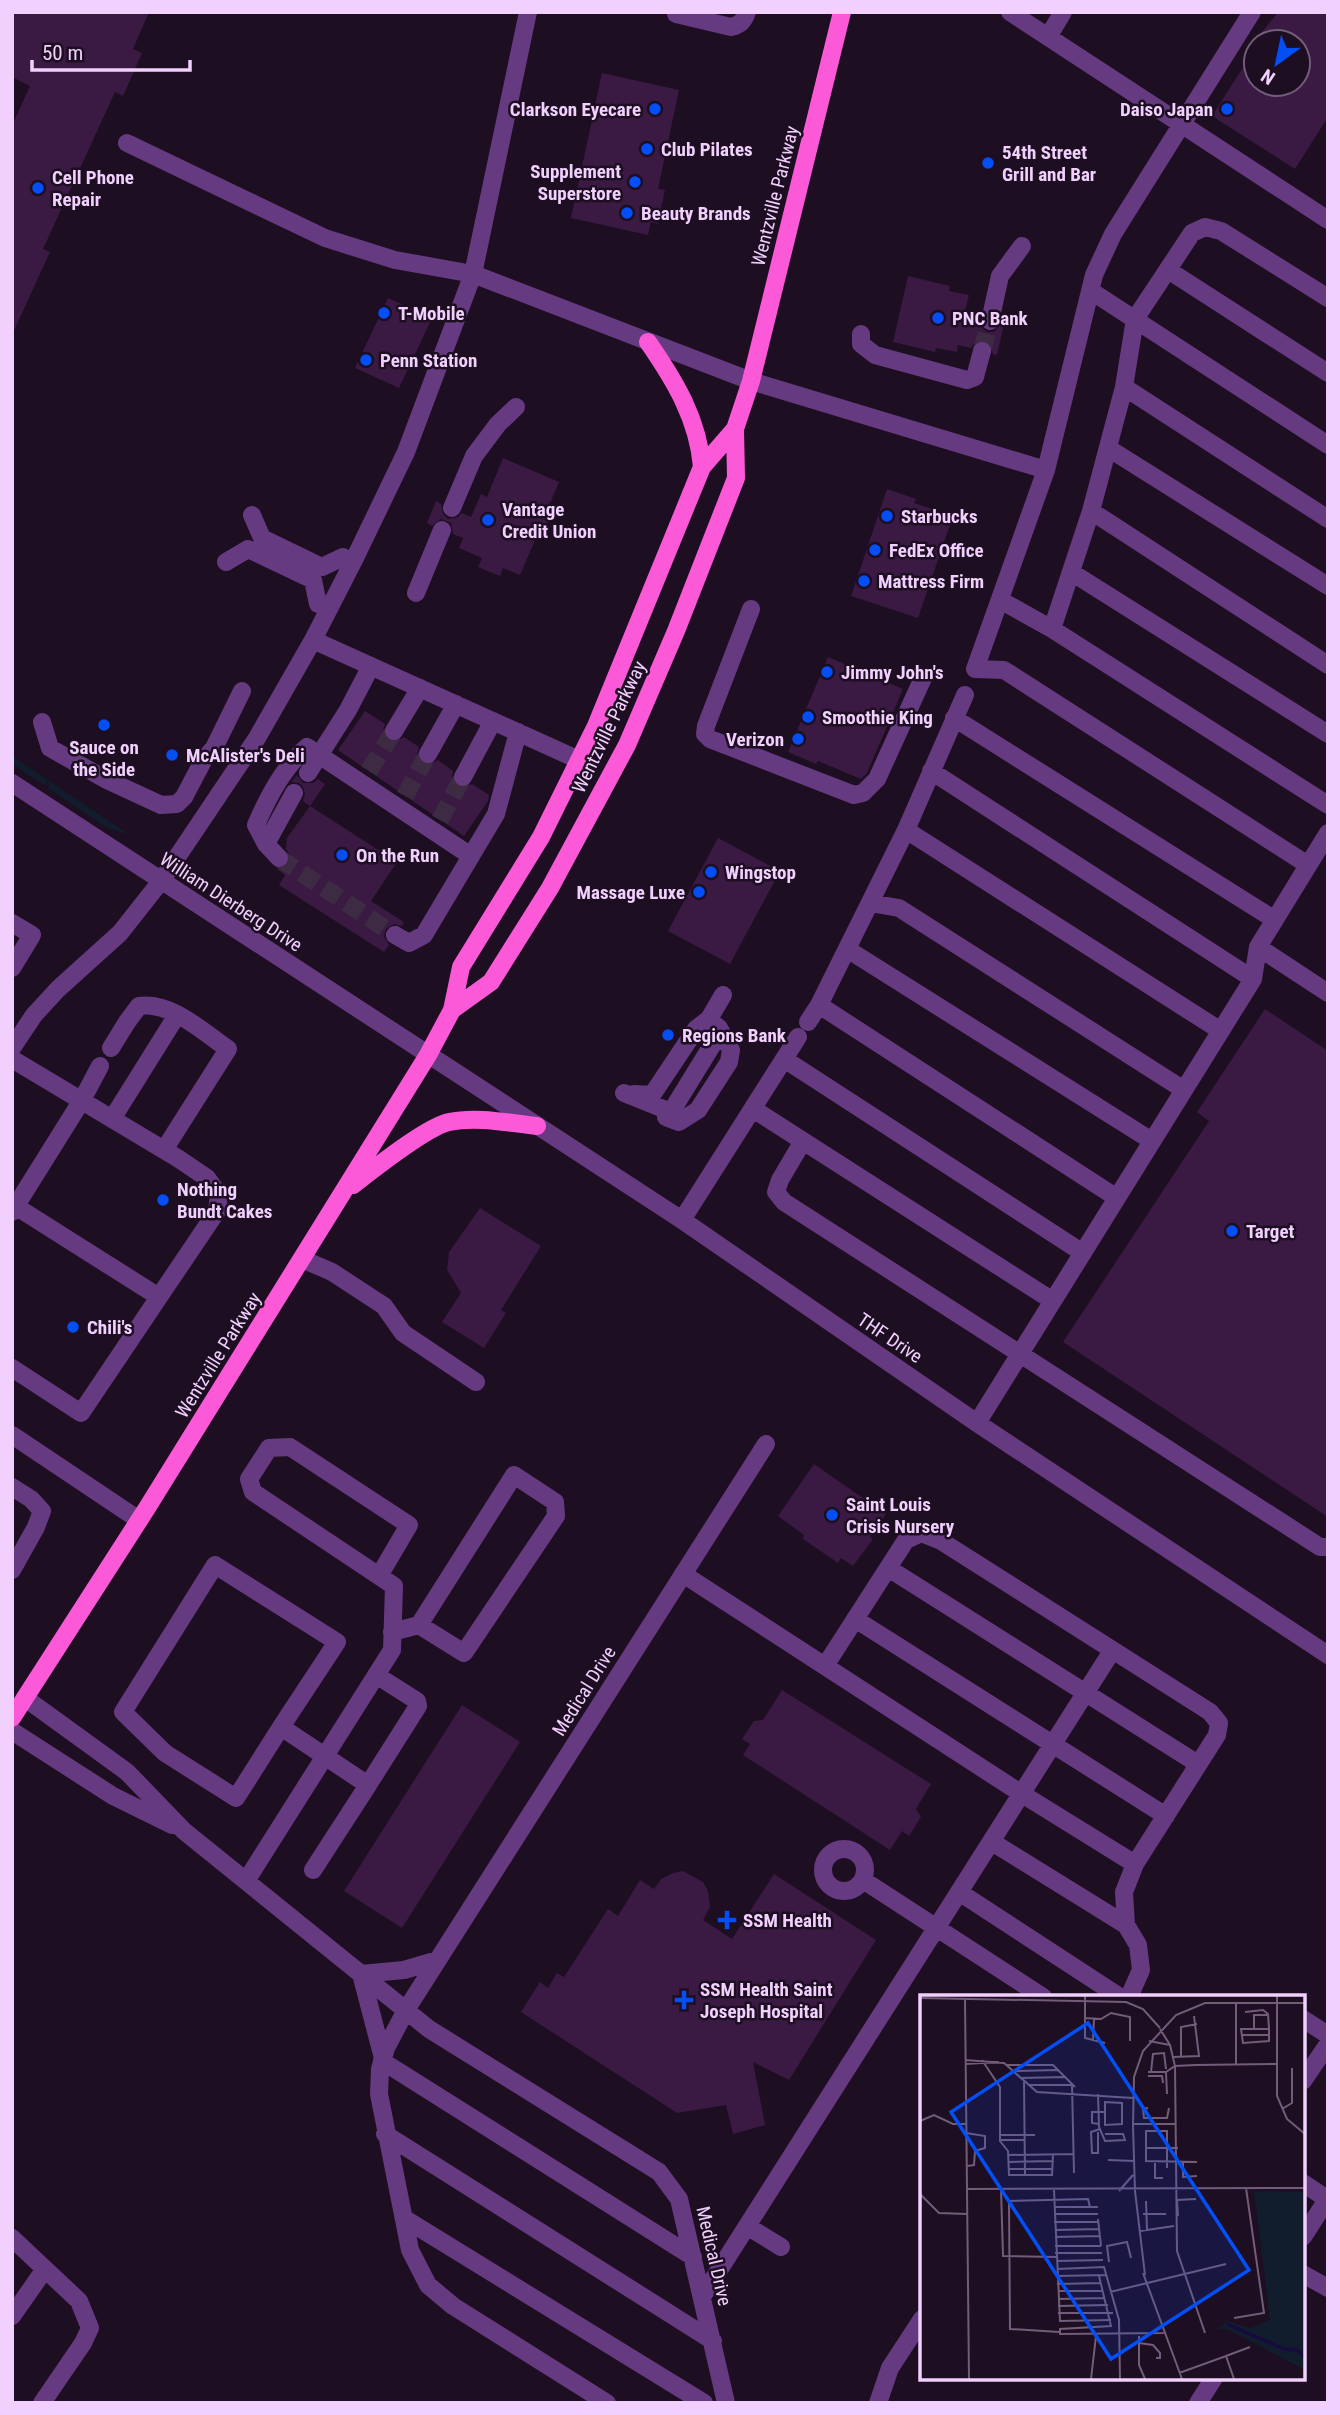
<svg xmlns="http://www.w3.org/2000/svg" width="1340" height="2415" viewBox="0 0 1340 2415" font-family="'Roboto Condensed',sans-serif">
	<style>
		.green { fill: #111d2c }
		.building { fill: #3a1a42 }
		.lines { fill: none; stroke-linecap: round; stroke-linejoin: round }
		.minor-tunnel { stroke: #3d2b43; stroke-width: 18; stroke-dasharray: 18 9; stroke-linecap: butt }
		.minor { stroke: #663a80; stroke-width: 18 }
		.major { stroke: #fc59d8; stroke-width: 18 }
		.poi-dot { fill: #044ff5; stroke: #1d0e22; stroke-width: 2.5 }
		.labels { text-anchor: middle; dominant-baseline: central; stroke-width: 5; stroke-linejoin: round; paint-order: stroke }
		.poi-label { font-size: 19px; font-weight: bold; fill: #f1d0fe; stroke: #1d0e22; text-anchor: start }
		.street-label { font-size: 19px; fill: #f1d0fe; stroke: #1d0e22 }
		.inset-river { fill: none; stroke: #160a3f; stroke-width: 3.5 }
		.inset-road { fill: none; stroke: #725c7a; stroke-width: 2 }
		.view { fill: #044ff5; fill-opacity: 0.15; stroke: #044ff5; stroke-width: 3.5 }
		.inset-edge { fill: none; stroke: #f1d0fe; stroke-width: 3.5 }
	</style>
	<rect width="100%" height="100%" fill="#1d0e22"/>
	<path class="green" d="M12,756L131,836L106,827L48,788L49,784L46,782L44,785L12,764Z"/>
	<path class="building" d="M12,12H149L133,49L142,53L123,96L115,92L43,249L50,252L12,335V126L30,86L12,77Z
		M1278,12H1328V117L1295,169L1212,116L1256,47V84H1298V42H1254Z
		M602,73L679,90L658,189L665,190L658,224L651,222L648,235L571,218Z
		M908,276L950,286L949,291L969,295L964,315L979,318V325L987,332H994L1001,323L1004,324L997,355L993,354L990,344L984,340L975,343L971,348L958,345L957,352L936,348L935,352L893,342Z
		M388,298L432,318L399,388L355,368Z
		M503,458L559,482L548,508L553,510L543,532L539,531L520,575L503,568L500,576L478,567L482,558L459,548L463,538L453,534L451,523L441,519L432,526L427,523L436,501L441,504L443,514L448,519L458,517L462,513L471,517L481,494L487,497Z
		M887,489L916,499L914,503L953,516L918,618L851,596Z
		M828,657L903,689L867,773L861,779L818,761L816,764L788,752Z
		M365,711L385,724L383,731L388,740L394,742L404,737L419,747L417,755L422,764L429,765L438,760L453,771L452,778L457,787L464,788L472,784L489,795L488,801L464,836L338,750Z
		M297,775L303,783H313L318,779L325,784L310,806L303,801L305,793L303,787L299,783L291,782Z
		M310,806L397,862L371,901L404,922L402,926L394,924L386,929L384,936L389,945L384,952L279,885L285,875L277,869L286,867L290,861V855L286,849L287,838Z
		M718,838L780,871L730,964L668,931Z
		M1265,1009L1328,1051V1517L1063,1342L1209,1121L1197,1112Z
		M480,1208L541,1246L501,1310L506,1313L484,1348L442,1322L461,1293L447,1270L449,1252Z
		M814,1464L886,1514L870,1537L873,1539L853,1566L841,1558L838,1563L803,1539L804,1535L778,1516Z
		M782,1690L931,1784L916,1809L921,1817L909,1836L902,1831L890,1850L743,1755L750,1744L742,1739L754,1721L763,1720Z
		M462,1705L520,1742L402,1928L344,1891Z
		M683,1871L703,1882L708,1891L710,1907L703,1920L732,1939L774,1874L876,1940L789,2080L753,2062L765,2125L733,2134L726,2105L677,2113L521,2012L540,1982L548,1988L557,1973L564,1977L608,1909L618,1916L640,1880L654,1889L661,1879L673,1873Z"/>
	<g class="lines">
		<path class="minor-tunnel" d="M982,351L990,321
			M369,771L394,731
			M405,796L428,754
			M440,820L463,777
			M279,858L395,935"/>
		<path class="minor" d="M1010,12L1328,220
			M1252,12L1113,234L1094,275L1046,470L975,669L1004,670L1308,865
			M676,14L731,27C740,25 744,21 747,12
			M1048,37L1063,12
			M127,143L325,238L395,260L473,274L751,381L1046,470
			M1168,270L1328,373
			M1091,291L1328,445
			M990,321L1000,276L1022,246
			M861,334V344L875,355L967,380L975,377L982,351
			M1124,387L1328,519
			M1108,448L1328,586
			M452,508L474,456L498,424L516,407
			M1091,511L1328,665
			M252,515L262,538L322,567L343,557
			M226,562L248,549L313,580L318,604
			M1071,572L1328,734
			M416,593L442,530
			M1000,600L1052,629L1328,805
			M751,609L706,726L705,734L710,739L854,795L863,793L877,779L923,678
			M1052,629L1091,511L1124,387L1135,319L1192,233L1205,227L1221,231L1328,298
			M313,640L579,760
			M954,718L1275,920
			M42,722L50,748L105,779L161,805L177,804L184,797L204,759L214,748L242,691
			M394,731L420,688
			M428,754L456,704
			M931,771L1253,979
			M308,773L348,710L371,666
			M463,777L493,721
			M12,783L682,1220L977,1423L1328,1655
			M906,830L1221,1031
			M266,844L294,793
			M279,858L266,844L256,825C268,797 283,768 307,747L471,856
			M870,903L899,908L1184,1090
			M12,923L32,935L12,968
			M395,935L409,943L424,935L496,814L518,732
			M1258,947L1328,993
			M847,949L1152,1141
			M819,1005L1117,1198
			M808,1022L819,1005L906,830L965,695
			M12,1048L34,1015L58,989L120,933L161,881L257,738L313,640L353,562L406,452L473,274L528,12
			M111,1048L127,1022L139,1006C171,1001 203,1032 228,1049L164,1150
			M12,1059L179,1159L207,1178L219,1195L217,1211L159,1297L12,1204
			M784,1059L1083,1253
			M624,1093L671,1112L719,1034L709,1019
			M634,1094L652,1095L696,1029L709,1019L723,995
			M753,1109L1053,1301
			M666,1117L679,1122L698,1110L729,1062L731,1050L719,1028L714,1024
			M112,1119L177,1015
			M803,1141L780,1180L776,1192L784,1202L1320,1547H1328
			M12,1212L82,1100L100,1066
			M682,1220L798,1037
			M302,1259L332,1272L384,1306L403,1333L476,1382
			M12,1368L81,1413L159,1297
			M977,1423L1253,979L1258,947L1328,833
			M12,1435L139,1520
			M12,1487L31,1499L42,1511L36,1527L12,1570
			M888,1568L1198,1764
			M683,1574L1022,1794L1135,1864
			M855,1619L1166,1816
			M392,1632L419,1625L464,1653L556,1516L555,1502L514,1475L419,1625
			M825,1666L906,1540L921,1533L941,1541L1210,1712L1219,1723L1217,1735L1135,1864L1124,1892L1126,1925L1138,1945L1141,1970L1129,1997
			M25,1698L127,1772L184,1831L429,2029L659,2172L679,2199L726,2403
			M281,1727L236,1798L165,1753L123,1712L215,1565L337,1642L281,1727L368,1785L418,1706L417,1701L376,1675
			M12,1731L113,1796L172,1825
			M992,1842L1126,1925
			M823 1870a21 21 0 1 1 42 0a21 21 0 1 1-42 0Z
			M313,1870L368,1785
			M863,1880L1043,1997
			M246,1881L392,1650L394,1586L253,1492L249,1479L269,1448L290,1447L409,1525L379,1576
			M959,1892L1120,1997
			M361,1974L383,2058
			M361,1974L404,1970L438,1960
			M1303,2019L1328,2035
			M382,2061L693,2257
			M1303,2081L1328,2044
			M385,2134L713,2341
			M1303,2183L1327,2199
			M405,2219L704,2403
			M747,2226L781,2247
			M1303,2237L1328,2198
			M12,2238L79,2301L90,2328L83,2343L42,2403
			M1303,2274L1328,2288
			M702,2297L1112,1651
			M12,2316L45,2269
			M607,2403L453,2306L428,2285L410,2250L379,2094L380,2069L386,2048L406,2010L766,1444
			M878,2403L890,2368L922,2319
			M1198,2403L1214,2378"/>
		<path class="major" d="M648,342C675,381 698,419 702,467
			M452,1010L491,982L550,888L627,745L676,631L736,478L735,429L751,381L842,12
			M353,1185C374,1169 426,1127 449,1122C477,1116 509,1123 537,1126
			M12,1718L147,1508L428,1055L452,1010L461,967L541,837L596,726L702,467L735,429"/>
	</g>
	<g class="poi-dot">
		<circle cx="655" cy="109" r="7"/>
		<circle cx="1227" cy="109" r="7"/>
		<circle cx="647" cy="149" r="7"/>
		<circle cx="988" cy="163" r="7"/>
		<circle cx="635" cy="182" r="7"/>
		<circle cx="38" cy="188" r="7"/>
		<circle cx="627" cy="213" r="7"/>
		<circle cx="384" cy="313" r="7"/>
		<circle cx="938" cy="318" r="7"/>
		<circle cx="366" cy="360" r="7"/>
		<circle cx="887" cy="516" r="7"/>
		<circle cx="488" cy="520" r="7"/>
		<circle cx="875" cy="550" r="7"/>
		<circle cx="864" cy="581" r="7"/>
		<circle cx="827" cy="672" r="7"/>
		<circle cx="808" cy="717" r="7"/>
		<circle cx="104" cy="725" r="7"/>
		<circle cx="798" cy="739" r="7"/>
		<circle cx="172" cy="755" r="7"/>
		<circle cx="342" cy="855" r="7"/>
		<circle cx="711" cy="872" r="7"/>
		<circle cx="699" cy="892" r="7"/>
		<circle cx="668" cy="1035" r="7"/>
		<circle cx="163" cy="1200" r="7"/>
		<circle cx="1232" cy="1231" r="7"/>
		<circle cx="73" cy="1327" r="7"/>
		<circle cx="832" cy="1515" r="7"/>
		<path d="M723.5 1909.5h7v7h7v7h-7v7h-7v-7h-7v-7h7z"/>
		<path d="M680.5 1989.5h7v7h7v7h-7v7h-7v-7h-7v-7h7z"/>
	</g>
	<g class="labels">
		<g class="poi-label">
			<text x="641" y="109" text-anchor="end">Clarkson Eyecare</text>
			<text x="1213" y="109" text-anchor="end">Daiso Japan</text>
			<text x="661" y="149">Club Pilates</text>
			<text x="1002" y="152">54th Street<tspan x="1002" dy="22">Grill and Bar</tspan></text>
			<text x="621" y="171" text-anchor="end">Supplement<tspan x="621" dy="22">Superstore</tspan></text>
			<text x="52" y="177">Cell Phone<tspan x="52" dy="22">Repair</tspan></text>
			<text x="641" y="213">Beauty Brands</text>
			<text x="398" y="313">T-Mobile</text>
			<text x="952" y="318">PNC Bank</text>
			<text x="380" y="360">Penn Station</text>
			<text x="502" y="509">Vantage<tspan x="502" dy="22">Credit Union</tspan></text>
			<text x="901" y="516">Starbucks</text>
			<text x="889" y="550">FedEx Office</text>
			<text x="878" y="581">Mattress Firm</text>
			<text x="841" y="672">Jimmy John's</text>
			<text x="822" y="717">Smoothie King</text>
			<text x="784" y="739" text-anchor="end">Verizon</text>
			<text x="104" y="747" text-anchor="middle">Sauce on<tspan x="104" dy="22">the Side</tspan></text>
			<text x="186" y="755">McAlister's Deli</text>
			<text x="356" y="855">On the Run</text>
			<text x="725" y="872">Wingstop</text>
			<text x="685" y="892" text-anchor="end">Massage Luxe</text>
			<text x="682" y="1035">Regions Bank</text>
			<text x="177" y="1189">Nothing<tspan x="177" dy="22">Bundt Cakes</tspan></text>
			<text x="1246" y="1231">Target</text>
			<text x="87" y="1327">Chili's</text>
			<text x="846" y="1504">Saint Louis<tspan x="846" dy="22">Crisis Nursery</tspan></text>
			<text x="743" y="1920">SSM Health</text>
			<text x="700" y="1989">SSM Health Saint<tspan x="700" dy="22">Joseph Hospital</tspan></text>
		</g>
		<g class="street-label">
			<text transform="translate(775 196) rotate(-76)">Wentzville Parkway</text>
			<text transform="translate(609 727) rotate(-64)">Wentzville Parkway</text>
			<text transform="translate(231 902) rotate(33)">William Dierberg Drive</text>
			<text transform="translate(890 1338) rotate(34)">THF Drive</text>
			<text transform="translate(218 1355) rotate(-58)">Wentzville Parkway</text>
			<text transform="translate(584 1691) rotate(-58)">Medical Drive</text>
			<text transform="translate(714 2256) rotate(77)">Medical Drive</text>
		</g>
	</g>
	<g transform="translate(920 1995)">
		<rect width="385" height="385" fill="#1d0e22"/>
		<path d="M334,196L385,197V375L307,334H298L307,326L330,333L350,325Z" fill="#111d2c"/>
		<path class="inset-river" d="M307,329L364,354L377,355L385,362"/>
		<path class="inset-road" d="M165,1V43L185,48M357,1V101L367,124L385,139M0,3L206,7L223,14L240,33M45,4L49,384M316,7V69M325,17L343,15L348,19L349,34M165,23L181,24L191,18L210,22V46M240,34L250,50L255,71L257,256L285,338M321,34H349V46L323,48ZM334,34V20H347M321,40H350M173,46L174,24M229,46L250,50M253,62L279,61L274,21M261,62V32L277,29M45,65L84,68L117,97L213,103M62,65L80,92V146L88,156L89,180H132L133,159M45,69L79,67M87,70H133L155,92M93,76L139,75M228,77H246L247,99M231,77L233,59L244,58L246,74M246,77L255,71L275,70L357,69M228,81H242L243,88M100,83L146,82M104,87L105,180M108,90H152M152,90L154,178M178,99L179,132L185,146L205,145L203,139H185M228,113L223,114L224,123H247L249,113M362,114L372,108V73M0,126L14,120L33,129H46M179,129L172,128V117H185V130L202,129V108L185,107V117M213,129H256M178,137V158H172L171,137L180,134M46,138L65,141V153L55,156L54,170L47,171M80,140H115M80,145H104M226,153V136H247V173M258,153H226V166L277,167M88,160L154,159M188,165L214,166M89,167L133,166M263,167V182L277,181M235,168V183H243M89,174H133M47,194L385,193M81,194L83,261L137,262M134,195L140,326L191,325M199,196L213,180M0,199L19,218L47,219M226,206L227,235M134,212H178M134,219H178M223,219H246M258,221L257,205L276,204M178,224L181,251M134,227H178M135,235L179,234M220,236L254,231M135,242L179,241M135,251H181M135,258H182M137,266L183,265M189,267L187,251L207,247L211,263M137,274L184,272L199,325L200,384M223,278L262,384M225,280L215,196L213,131L214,82L223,56L256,20L285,8H385M137,281L186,280M179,281L191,331L140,334V339L244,338M137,289L181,288M138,296H183M190,297L306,269M138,304L185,303M138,311L188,310M138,318H193M314,323L344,318L326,193M139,337L90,334L89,206L168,204L170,212M219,341V370L225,384M219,348L233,350L240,358V363H236M306,361L330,352M259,378L306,361L314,384M171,384L176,341"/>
		<path class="view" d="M168,28L329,275L191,364L31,117Z"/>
		<rect width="385" height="385" class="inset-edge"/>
	</g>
	<rect width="1340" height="2415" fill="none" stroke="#f1d0fe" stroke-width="28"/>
	<g transform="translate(1277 63) rotate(213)"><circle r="33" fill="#1d0e22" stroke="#725c7a" stroke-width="2"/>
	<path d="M0-5L12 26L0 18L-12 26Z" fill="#044ff5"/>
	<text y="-10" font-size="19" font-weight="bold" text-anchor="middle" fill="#f1d0fe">N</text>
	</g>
	<path d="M32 60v10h158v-10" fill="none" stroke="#f1d0fe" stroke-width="3.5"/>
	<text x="42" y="60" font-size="21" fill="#f1d0fe" stroke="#1d0e22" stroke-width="5" paint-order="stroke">50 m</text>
</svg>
